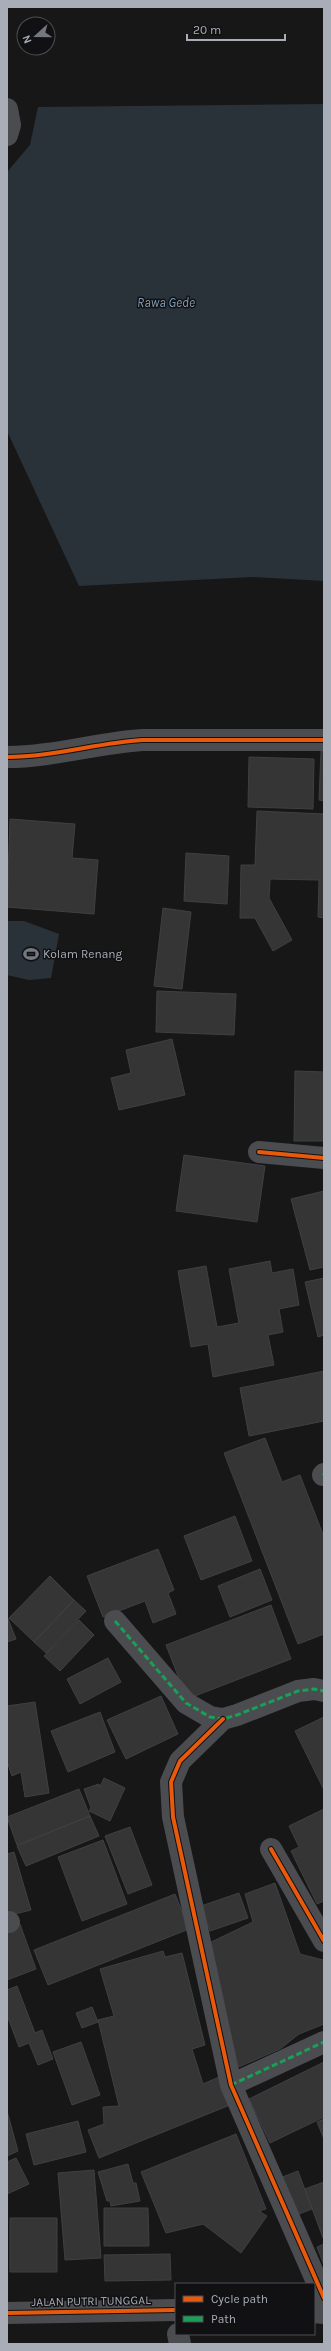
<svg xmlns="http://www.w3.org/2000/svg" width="331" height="2351" viewBox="0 0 331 2351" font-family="Karla,sans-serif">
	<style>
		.water { fill: #2a3239 }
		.building { fill: #353536; stroke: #3f4043 }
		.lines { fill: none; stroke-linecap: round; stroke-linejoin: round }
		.minor { stroke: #4b4c50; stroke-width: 22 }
		.quiet { stroke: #1a9f57; stroke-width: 3; stroke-dasharray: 6 3; stroke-linecap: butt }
		.cycleway-casing { stroke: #111113; stroke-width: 6 }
		.cycleway { stroke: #e8590c; stroke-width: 4 }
		.labels { text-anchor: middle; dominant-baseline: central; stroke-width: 3; stroke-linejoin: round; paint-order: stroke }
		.poi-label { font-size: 12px; fill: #a8adb8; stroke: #111113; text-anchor: start }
		.street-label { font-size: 12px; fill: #a8adb8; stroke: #111113 }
		.water-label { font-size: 13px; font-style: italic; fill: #7f9bb3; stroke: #111113 }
	</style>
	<rect width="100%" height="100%" fill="#171717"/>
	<path class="water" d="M324,104V581L252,577L79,586L7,431V172L30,145L38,107Z
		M7,921H24L59,934L51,978L29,980L7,975Z"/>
	<path class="building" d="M321,751L324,752V801L319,800Z
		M249,757L314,759L313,809L248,807Z
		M257,811L324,814V918L318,917L319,880L270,879L269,898L292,940L273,951L255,918H240L241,865H255Z
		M10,819L75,824L72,858L98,860L94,914L7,907Z
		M186,853L229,856L227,904L184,901Z
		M163,908L191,912L182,989L154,986Z
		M157,991L236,994L234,1035L156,1032Z
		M172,1039L185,1095L119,1110L111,1078L131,1073L126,1050Z
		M295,1071L324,1072V1141H294Z
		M184,1155L265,1166L257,1222L176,1211Z
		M324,1191V1267L310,1270L291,1199Z
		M270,1261L272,1273L293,1269L299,1305L279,1309L283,1332L268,1335L274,1365L213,1377L208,1344L191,1347L178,1271L206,1266L217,1327L239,1323L229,1269Z
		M324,1278V1335L318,1337L305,1282Z
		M324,1371V1421L249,1436L240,1388Z
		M265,1438L282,1482L300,1475L324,1537V1634L298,1644L224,1453Z
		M235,1516L252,1561L201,1580L184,1536Z
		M158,1549L174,1590L168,1593L176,1614L153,1623L145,1601L103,1617L87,1576Z
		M260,1569L272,1600L230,1617L218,1586Z
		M50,1576L74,1600L34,1642L9,1618Z
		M74,1600L86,1611L46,1653L34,1642Z
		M271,1605L291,1659L187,1699L166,1645Z
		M7,1616L16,1639L7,1642Z
		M79,1620L94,1635L60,1671L44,1656Z
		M108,1658L121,1682L80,1704L67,1679Z
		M161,1696L178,1734L126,1759L107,1720Z
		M35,1702L49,1793L25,1797L21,1772L12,1776L7,1761V1706Z
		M100,1712L115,1752L68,1772L51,1731Z
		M324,1717V1790L295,1731Z
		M104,1778L125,1788L110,1821L89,1811L91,1808L84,1789L99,1784L100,1787Z
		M79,1789L90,1816L17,1845L7,1817Z
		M324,1809V1901L317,1904L291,1851L299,1847L289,1826Z
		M90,1816L99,1836L26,1866L17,1846Z
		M130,1827L152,1885L128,1894L105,1836Z
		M103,1840L127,1904L82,1921L58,1857Z
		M14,1852L31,1910L7,1916V1854Z
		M275,1883L300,1954L323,1960L324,1962V2024L299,2034L280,2049L234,2069L205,1945L253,1922L245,1894Z
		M239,1893L248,1918L210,1931L201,1906Z
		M175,1894L189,1929L48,1985L34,1950Z
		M20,1924L36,1969L7,1980V1929Z
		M163,1951L165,1957L182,1953L205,2045L192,2049L203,2084L219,2077L230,2105L99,2158L88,2130L104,2124L103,2107L119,2106L98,2020L114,2016L100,1969Z
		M17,1986L35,2033L42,2030L53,2059L38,2065L29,2043L19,2047L7,2015V1990Z
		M92,2007L98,2022L82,2028L76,2013Z
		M81,2042L100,2095L72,2105L53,2052Z
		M324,2062V2117L270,2143L249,2099Z
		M7,2111L18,2151L7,2156Z
		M324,2119V2139L317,2122Z
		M78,2121L86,2152L34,2165L26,2134Z
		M236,2134L266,2209L259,2211L267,2216L241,2253L203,2224L166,2233L141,2172Z
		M16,2158L29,2184L7,2194V2162Z
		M128,2164L133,2183H136L140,2201L111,2206L110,2201H107L98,2172Z
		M94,2170L101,2258L65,2260L58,2173Z
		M298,2171L312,2209L294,2216L280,2178Z
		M324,2182V2238H323L305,2189Z
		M104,2208H148L149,2246H104Z
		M10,2218H57V2272H10Z
		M324,2244V2265L317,2247Z
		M170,2254L171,2280L105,2281L104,2255Z"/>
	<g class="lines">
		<path class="minor" d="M7,109L10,125L7,135
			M7,757C52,757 97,743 142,740H324
			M259,1152L324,1158
			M323,1475L324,1474
			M115,1621L186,1703L210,1717L223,1719L237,1715L298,1691L314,1689L324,1691
			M223,1719L180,1761L171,1782L173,1817L231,2085L324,2298
			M271,1849L324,1941
			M7,1922H9
			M231,2085L324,2042
			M314,2312L324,2313
			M7,2313L176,2310
			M178,2334L180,2344"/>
		<path class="quiet" d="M323,1475L324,1474
			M115,1621L186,1703L210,1717L223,1719L237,1715L298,1691L314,1689L324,1691
			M231,2085L324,2042"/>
		<defs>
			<path id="cycleway" d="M7,757C52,757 97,743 142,740H324
				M259,1152L324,1158
				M223,1719L180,1761L171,1782L173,1817L231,2085L324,2298
				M271,1849L324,1941
				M7,2313L176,2310"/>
		</defs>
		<use href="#cycleway" class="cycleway-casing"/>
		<use href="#cycleway" class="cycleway"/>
	</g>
	<defs>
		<symbol id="stadium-bare" viewBox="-9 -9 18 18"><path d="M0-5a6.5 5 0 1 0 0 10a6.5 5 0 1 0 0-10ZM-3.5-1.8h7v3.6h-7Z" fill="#757880" stroke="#111113" stroke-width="2.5" paint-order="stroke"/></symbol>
	</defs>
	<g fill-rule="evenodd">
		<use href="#stadium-bare" x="20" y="943" width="22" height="22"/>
	</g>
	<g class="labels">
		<g class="poi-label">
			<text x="43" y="954">Kolam Renang</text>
		</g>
		<g class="street-label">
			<text transform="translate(91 2301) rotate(-1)">JALAN PUTRI TUNGGAL</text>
		</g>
		<g class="water-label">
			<text x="166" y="302">Rawa Gede</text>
		</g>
	</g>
	<rect width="331" height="2351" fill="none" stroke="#a8adb8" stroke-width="16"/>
	<rect x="175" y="2283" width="140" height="52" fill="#111113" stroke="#4d4f55"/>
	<rect x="183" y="2296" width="20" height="6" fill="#e8590c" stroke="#4d4f55"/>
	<text x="211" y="2303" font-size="12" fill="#a8adb8">Cycle path</text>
	<rect x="183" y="2316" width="20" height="6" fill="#1a9f57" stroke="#4d4f55"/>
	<text x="211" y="2323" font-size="12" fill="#a8adb8">Path</text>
	<g transform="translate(36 36) rotate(249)"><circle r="19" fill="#111113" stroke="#4d4f55"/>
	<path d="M0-3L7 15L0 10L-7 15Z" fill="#757880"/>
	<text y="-6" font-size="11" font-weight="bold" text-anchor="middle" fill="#a8adb8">N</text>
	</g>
	<path d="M187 34v6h98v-6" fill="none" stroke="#a8adb8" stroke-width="2"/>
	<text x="193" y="34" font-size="12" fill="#a8adb8" stroke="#111113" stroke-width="3" paint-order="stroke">20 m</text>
</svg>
